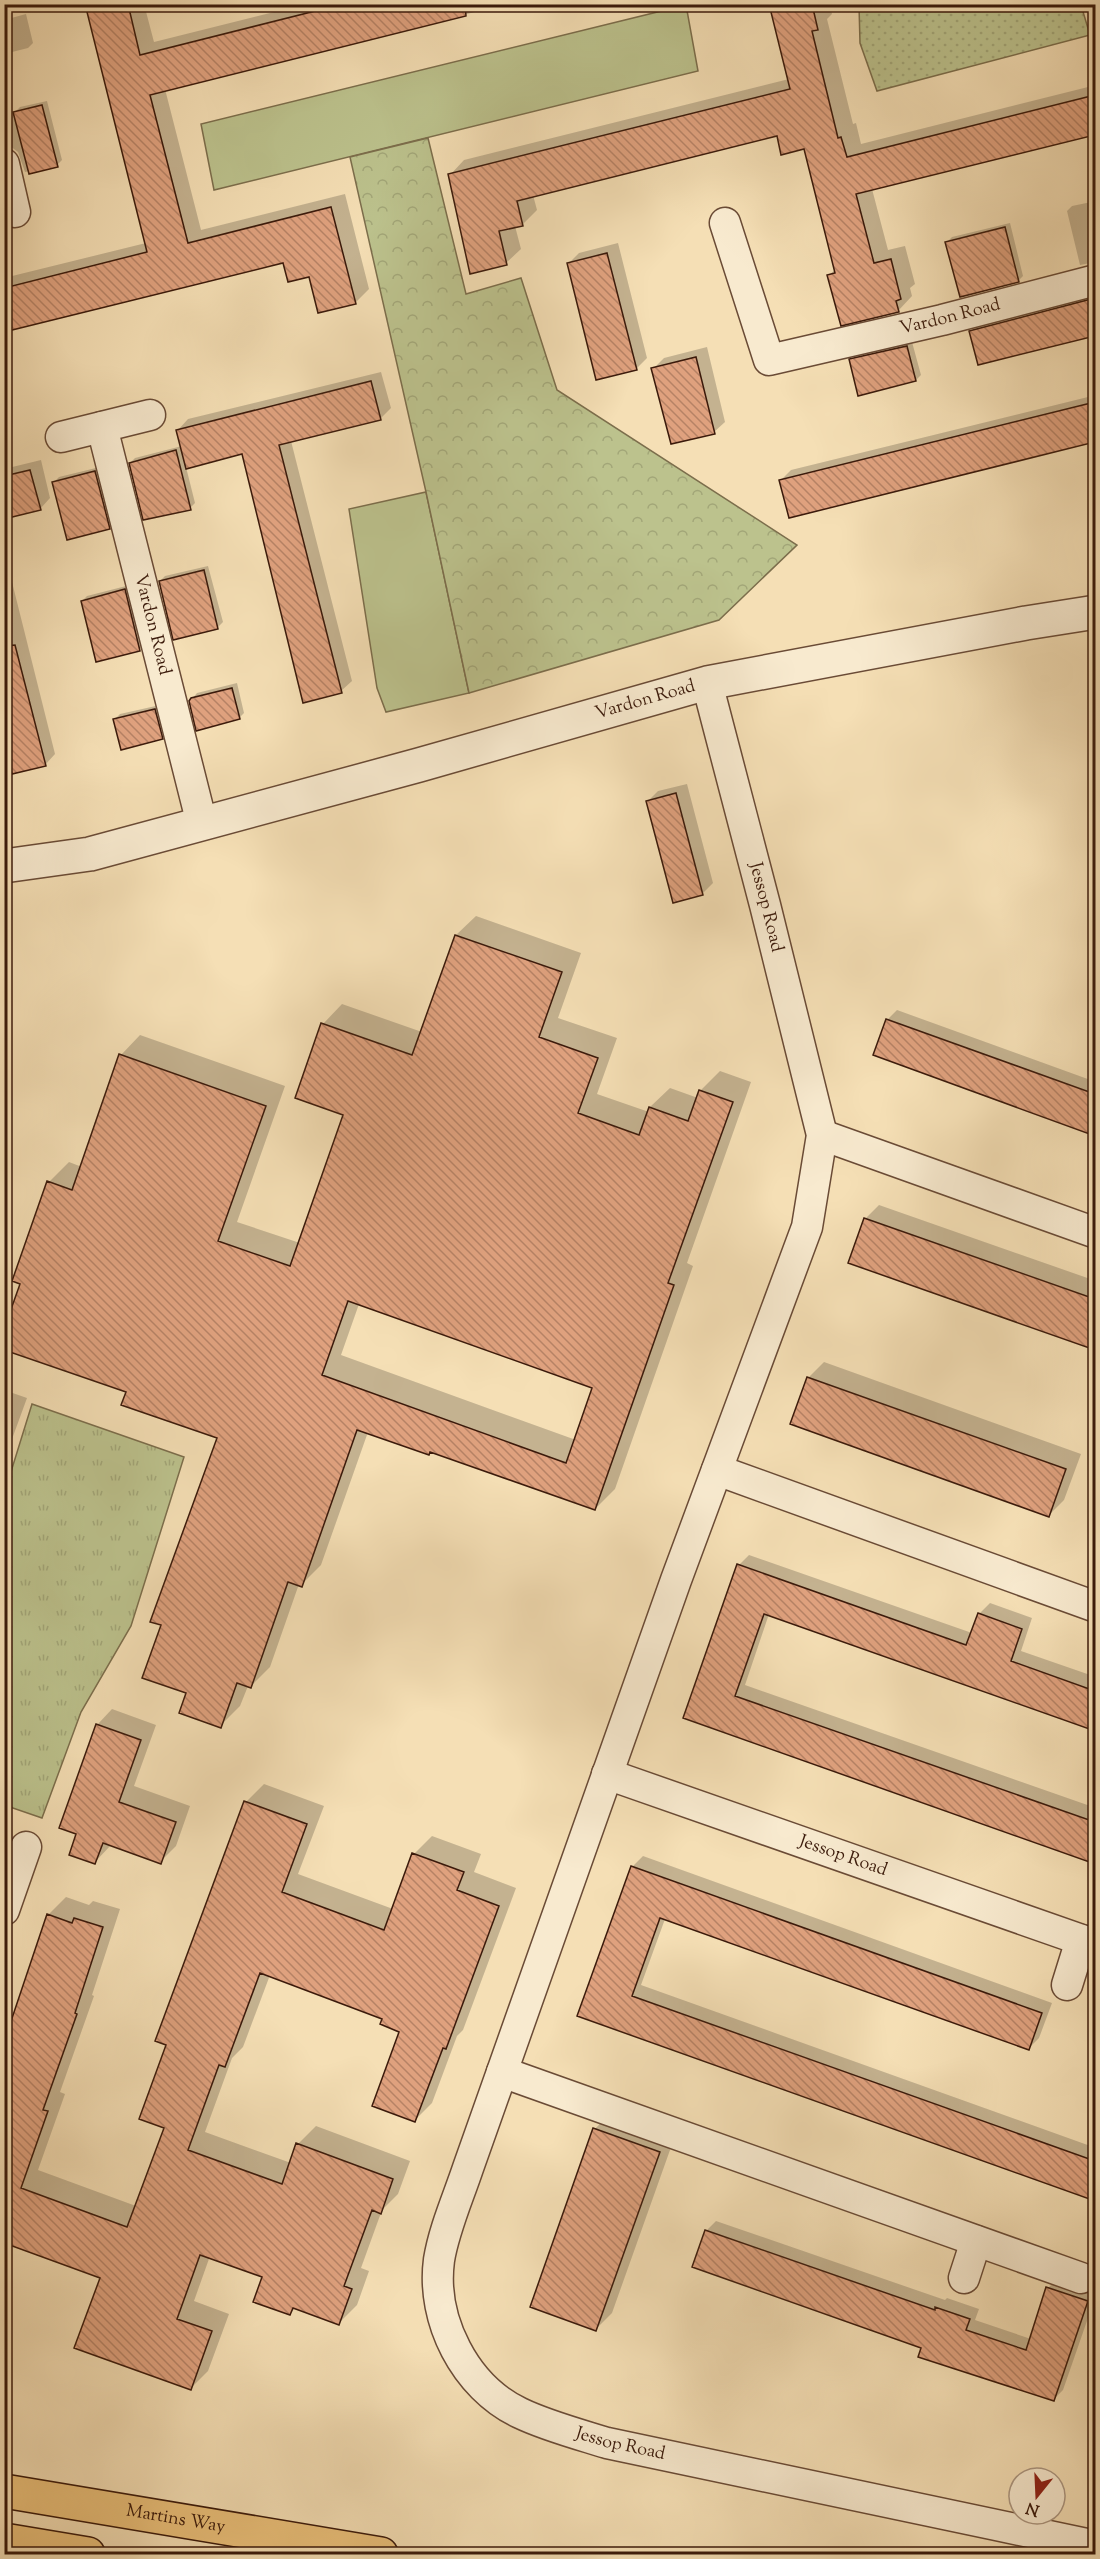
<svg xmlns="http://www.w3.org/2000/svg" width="1100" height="2559" viewBox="0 0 1100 2559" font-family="'Sorts Mill Goudy',serif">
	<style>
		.grass { fill: #bcc28d; stroke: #7c6e4c; stroke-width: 1.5 }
		.forest { fill: url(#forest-crowns); stroke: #7c6e4c; stroke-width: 1.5 }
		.park { fill: url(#park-tufts); stroke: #7c6e4c; stroke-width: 1.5 }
		.garden { fill: url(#garden-dots); stroke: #7c6e4c; stroke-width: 1.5 }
		.shadow { fill: #0003; fill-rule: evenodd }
		.building { fill: url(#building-back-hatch); stroke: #3b1a0b; stroke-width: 1.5; fill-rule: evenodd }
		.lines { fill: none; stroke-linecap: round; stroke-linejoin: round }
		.minor-casing { stroke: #6a4b36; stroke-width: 33 }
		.tertiary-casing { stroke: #6a4b36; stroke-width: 36 }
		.primary-casing { stroke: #3b1a0b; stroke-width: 36 }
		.minor { stroke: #f8eacf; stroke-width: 30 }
		.tertiary { stroke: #f8eacf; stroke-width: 33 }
		.primary { stroke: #eac07a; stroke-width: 33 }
		.labels { text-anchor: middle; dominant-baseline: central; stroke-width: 6; stroke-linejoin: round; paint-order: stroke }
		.street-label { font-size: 18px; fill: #3b1a0b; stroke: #f8eacf }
	</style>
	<defs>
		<pattern id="forest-crowns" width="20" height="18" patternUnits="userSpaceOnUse" patternTransform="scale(1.5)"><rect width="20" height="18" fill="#bcc28d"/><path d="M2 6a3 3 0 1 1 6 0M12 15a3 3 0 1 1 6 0" fill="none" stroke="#a2a678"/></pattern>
		<pattern id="park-tufts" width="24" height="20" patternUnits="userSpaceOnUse" patternTransform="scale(1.5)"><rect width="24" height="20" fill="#bcc28d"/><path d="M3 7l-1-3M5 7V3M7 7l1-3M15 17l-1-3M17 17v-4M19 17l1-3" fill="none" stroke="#a2a678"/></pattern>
		<pattern id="garden-dots" width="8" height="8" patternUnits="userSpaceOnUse" patternTransform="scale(1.5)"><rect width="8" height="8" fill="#bcc28d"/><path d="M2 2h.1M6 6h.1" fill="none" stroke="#a2a678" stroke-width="1.8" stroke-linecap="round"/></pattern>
		<pattern id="building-back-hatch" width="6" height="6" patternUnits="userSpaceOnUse" patternTransform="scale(1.5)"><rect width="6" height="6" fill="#dfa17e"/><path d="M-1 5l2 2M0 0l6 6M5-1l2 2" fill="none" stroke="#b68265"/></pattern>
	</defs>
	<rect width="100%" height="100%" fill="#f5dfb5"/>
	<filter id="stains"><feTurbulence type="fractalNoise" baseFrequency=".00333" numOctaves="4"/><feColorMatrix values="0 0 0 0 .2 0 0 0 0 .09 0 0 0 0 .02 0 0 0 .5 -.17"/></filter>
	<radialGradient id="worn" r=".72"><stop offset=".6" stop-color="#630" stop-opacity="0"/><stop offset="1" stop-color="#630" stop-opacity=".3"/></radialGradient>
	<path class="grass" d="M686,5L698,71L214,190L201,124Z
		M426,492L469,693L386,712L377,688L349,509Z"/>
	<path class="forest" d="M428,138L466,294L521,278L557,390L797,545L719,620L469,693L426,492L350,157Z"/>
	<path class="park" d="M32,1404L184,1457L131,1626L81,1712L42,1818L4,1805L5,1491Z"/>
	<path class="garden" d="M859,5H1081L1090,35L877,91L860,43Z"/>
	<path class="shadow" d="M87,4H144L154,42L306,4H507L165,89L201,230L345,194L369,289L355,303L284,261L4,331V278L146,243Z
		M771,4H829L832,14L827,19L853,124L856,123L861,144L1096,85V133L872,189L888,250L905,246L915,284L910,288L912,296L898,311L829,275L836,269L805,147L778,134L533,195L537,210L523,224L515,226L521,249L506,263L450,175L464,160L789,79Z
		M26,14L33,43L28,48L4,54V20Z
		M47,101L62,160L57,165L25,172L18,152L10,146H4V114L15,112L20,107Z
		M1096,201V262L1080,265L1067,211L1072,206Z
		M1010,223L1023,276L1018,281L947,242L952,237Z
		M618,243L647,358L636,369L568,264L579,253Z
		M1096,295V334L979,363L971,331L976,326Z
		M912,342L921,375L916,380L851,360L856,355Z
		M707,347L725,422L714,432L653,369L664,358Z
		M381,372L391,408L380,419L291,441L352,681L341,691L243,453L186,467L195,503L190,508L130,463L135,458L182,446L178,430L188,419Z
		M1096,395V440L790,516L781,480L791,470Z
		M41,460L50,498L40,509L4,518V469Z
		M100,467L114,522L109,527L54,482L59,477Z
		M4,550L55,754L45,765L4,737Z
		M208,566L223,622L218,627L160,581L165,576Z
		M130,585L144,645L139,650L82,601L87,596Z
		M237,683L244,713L239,718L192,699L197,693Z
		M160,705L166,733L161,739L115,719L120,714Z
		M687,784L713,883L703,893L674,901L647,802L658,791Z
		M476,916L581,953L558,1018L617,1038L597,1094L649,1112L650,1107L670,1088L698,1098L700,1091L720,1071L751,1082L687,1263L693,1266L615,1489L595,1509L431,1451L368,1432L321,1565L301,1585L299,1584L270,1667L250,1687L248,1686L240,1706L220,1726L187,1693L163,1624L219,1437L128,1392L22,1283L49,1182L69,1162L82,1167L121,1055L140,1035L285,1086L237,1222L300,1243L345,1114L297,1097L323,1024L342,1004L422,1032L456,935ZM359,1304L594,1387L576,1440L341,1355Z
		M897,1010L1096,1082V1134L875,1054L887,1020Z
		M879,1205L1096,1281V1348L850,1262L865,1219Z
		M824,1362L1081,1454L1064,1500L1049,1515L808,1378Z
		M4,1390L27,1398L4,1461Z
		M749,1555L972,1633L979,1614L990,1603L1032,1618L1021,1651L1096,1677V1726L1093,1729L769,1614L745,1685L1096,1808V1862L685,1718L739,1565Z
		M112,1709L156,1725L134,1786L190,1806L176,1846L160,1862L111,1845L95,1862L78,1833L97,1725Z
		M264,1784L324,1806L298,1874L393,1909L414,1854L432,1836L481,1854L474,1872L516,1888L463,2030L457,2036L432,2103L414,2121L401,2031L384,2018L270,1975L243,2047L232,2058L205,2132L291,2163L298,2144L316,2126L410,2161L398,2194L382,2210L361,2268L369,2271L357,2305L339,2323L295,2308L290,2314L264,2276L210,2256L194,2301L229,2314L208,2371L191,2388L102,2277L4,2241L48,1915L66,1897L89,1905L93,1901L120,1909L92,1995L94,1996L60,2092L65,2094L38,2170L136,2206L166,2127L168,2044L246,1802Z
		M643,1856L1052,2003L1039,2038L1029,2048L665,1919L641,1985L1096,2148V2200L579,2015L632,1867Z
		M610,2113L675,2136L612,2313L596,2329L595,2129Z
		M716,2221L945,2300L947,2298L979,2309L975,2320L1031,2339L1048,2288L1058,2278L1096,2291V2295L1063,2390L1053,2400L923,2347L706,2231Z"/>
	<path class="building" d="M85,4H128L140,55L343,4H465L466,16L150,95L188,243L331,207L356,304L318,313L309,277L288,282L283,263L4,332V288L147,252Z
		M769,4H812L818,30L812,31L838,138L841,137L847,157L1095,95V135L856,194L874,263L891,259L901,299L896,301L899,312L841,326L827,275L835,273L804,149L781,155L777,136L517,201L523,226L499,231L507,265L470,274L448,174L790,89Z
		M42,105L58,167L29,174L13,112Z
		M1005,227L1019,282L960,297L945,242Z
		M607,253L637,370L596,380L567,263Z
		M1095,298V336L978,365L969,331Z
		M907,346L916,381L858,396L849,359Z
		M696,357L715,434L671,444L651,368Z
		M371,381L381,420L279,445L342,693L303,703L242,454L186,469L176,430Z
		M1095,402V442L789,518L779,480Z
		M176,450L191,510L143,520L129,463Z
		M30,470L41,510L4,519V476Z
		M95,471L110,529L67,540L52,482Z
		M204,570L218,629L173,640L159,581Z
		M125,589L140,651L96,662L81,601Z
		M15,645L46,766L12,774L4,742V646Z
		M232,688L240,719L196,731L189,701L191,698Z
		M155,709L163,739L121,750L113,719Z
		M676,793L703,895L673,903L646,801Z
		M455,935L562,972L539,1037L598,1058L578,1113L639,1135L649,1107L688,1121L699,1090L733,1102L668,1283L674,1285L595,1510L430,1452L429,1455L357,1430L302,1587L288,1582L251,1688L237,1683L221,1728L179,1713L186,1693L142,1678L161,1625L150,1622L217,1438L121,1405L126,1392L4,1350V1329L20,1284L12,1281L47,1181L72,1190L119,1054L266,1106L218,1241L290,1266L343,1115L295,1098L321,1023L412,1055ZM348,1301L592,1388L566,1463L322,1375Z
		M886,1019L1095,1094V1136L873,1055Z
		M864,1218L1095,1299V1350L848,1263Z
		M807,1377L1066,1469L1049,1517L790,1424Z
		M737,1564L966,1645L978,1613L1022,1629L1011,1661L1095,1691V1731L764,1614L735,1696L1095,1822V1864L683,1718Z
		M96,1724L141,1740L119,1802L176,1822L161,1864L103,1843L95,1864L69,1855L76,1834L59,1828Z
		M244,1801L307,1824L282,1892L384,1930L412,1853L464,1872L457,1890L499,1906L446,2049L443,2048L415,2122L372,2106L399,2032L380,2024L382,2019L260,1973L225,2067L219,2065L188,2150L282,2184L296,2143L393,2179L381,2214L372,2210L344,2286L352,2289L339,2325L293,2308L290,2315L253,2302L262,2277L200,2255L177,2319L212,2331L191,2390L74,2348L100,2278L4,2243V2042L47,1914L72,1923L74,1918L103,1927L75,2013L77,2014L43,2110L48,2111L21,2188L127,2227L164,2128L139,2119L166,2045L155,2041Z
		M631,1866L1042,2013L1029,2050L660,1918L632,1996L1095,2161V2201L577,2016Z
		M593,2128L660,2152L596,2331L530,2307Z
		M705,2230L935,2310V2307L970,2319L966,2330L1026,2350L1046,2287L1088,2301L1054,2401L918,2357L921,2348L692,2267Z"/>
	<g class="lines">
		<defs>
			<g id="minor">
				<path d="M4,164L15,212"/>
				<path id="s1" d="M725,223L769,360L942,320L1096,280"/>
				<path id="s2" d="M102,427L202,824"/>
				<path d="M61,437L150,415"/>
				<path id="s3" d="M707,683L765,905L822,1135L807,1227L676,1580L468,2168C458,2198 444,2229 439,2260C431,2320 465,2387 520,2413C547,2426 578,2434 607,2443L1096,2546"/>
				<path d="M822,1135L1096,1233"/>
				<path d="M717,1470L1096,1607"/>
				<path id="s4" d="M607,1774L1096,1945"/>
				<path d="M4,1910L26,1847"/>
				<path d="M1067,1985L1081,1940"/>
				<path d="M502,2072L1081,2278"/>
				<path d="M964,2278L976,2241"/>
			</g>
			<g id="tertiary">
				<path id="s5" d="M4,866L90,854L419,765L707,683L1026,623L1096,612"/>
			</g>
			<g id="primary">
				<path id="s6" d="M4,2491L381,2554"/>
				<path d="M4,2540L88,2554"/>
			</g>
		</defs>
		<use href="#minor" class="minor-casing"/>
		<use href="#tertiary" class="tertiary-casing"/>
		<use href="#primary" class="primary-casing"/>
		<use href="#minor" class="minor"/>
		<use href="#tertiary" class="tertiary"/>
		<use href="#primary" class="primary"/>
	</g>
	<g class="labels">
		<g class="street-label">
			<text stroke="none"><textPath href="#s1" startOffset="330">Vardon Road</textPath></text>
			<text stroke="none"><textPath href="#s2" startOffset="204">Vardon Road</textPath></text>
			<text stroke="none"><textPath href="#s5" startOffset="663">Vardon Road</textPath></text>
			<text stroke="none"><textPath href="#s3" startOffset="232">Jessop Road</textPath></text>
			<text stroke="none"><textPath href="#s4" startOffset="250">Jessop Road</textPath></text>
			<text stroke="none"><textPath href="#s3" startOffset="1946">Jessop Road</textPath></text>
			<text stroke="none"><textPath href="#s6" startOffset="174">Martins Way</textPath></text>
		</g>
	</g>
	<rect width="1100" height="2559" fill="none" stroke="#f5dfb5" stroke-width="24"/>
	<rect x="6" y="6" width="1088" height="2547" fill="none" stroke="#3b1a0b" stroke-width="3"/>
	<rect x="12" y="12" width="1076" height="2535" fill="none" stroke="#3b1a0b" stroke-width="1.5"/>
	<g transform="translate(1037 2496) rotate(198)"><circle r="28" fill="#f8eacf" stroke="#ac9781" stroke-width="1.5"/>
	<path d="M0-4.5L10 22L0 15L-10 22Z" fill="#8f2418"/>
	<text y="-9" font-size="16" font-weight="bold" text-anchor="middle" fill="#3b1a0b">N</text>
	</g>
	<rect width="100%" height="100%" filter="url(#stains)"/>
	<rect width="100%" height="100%" fill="url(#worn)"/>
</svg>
